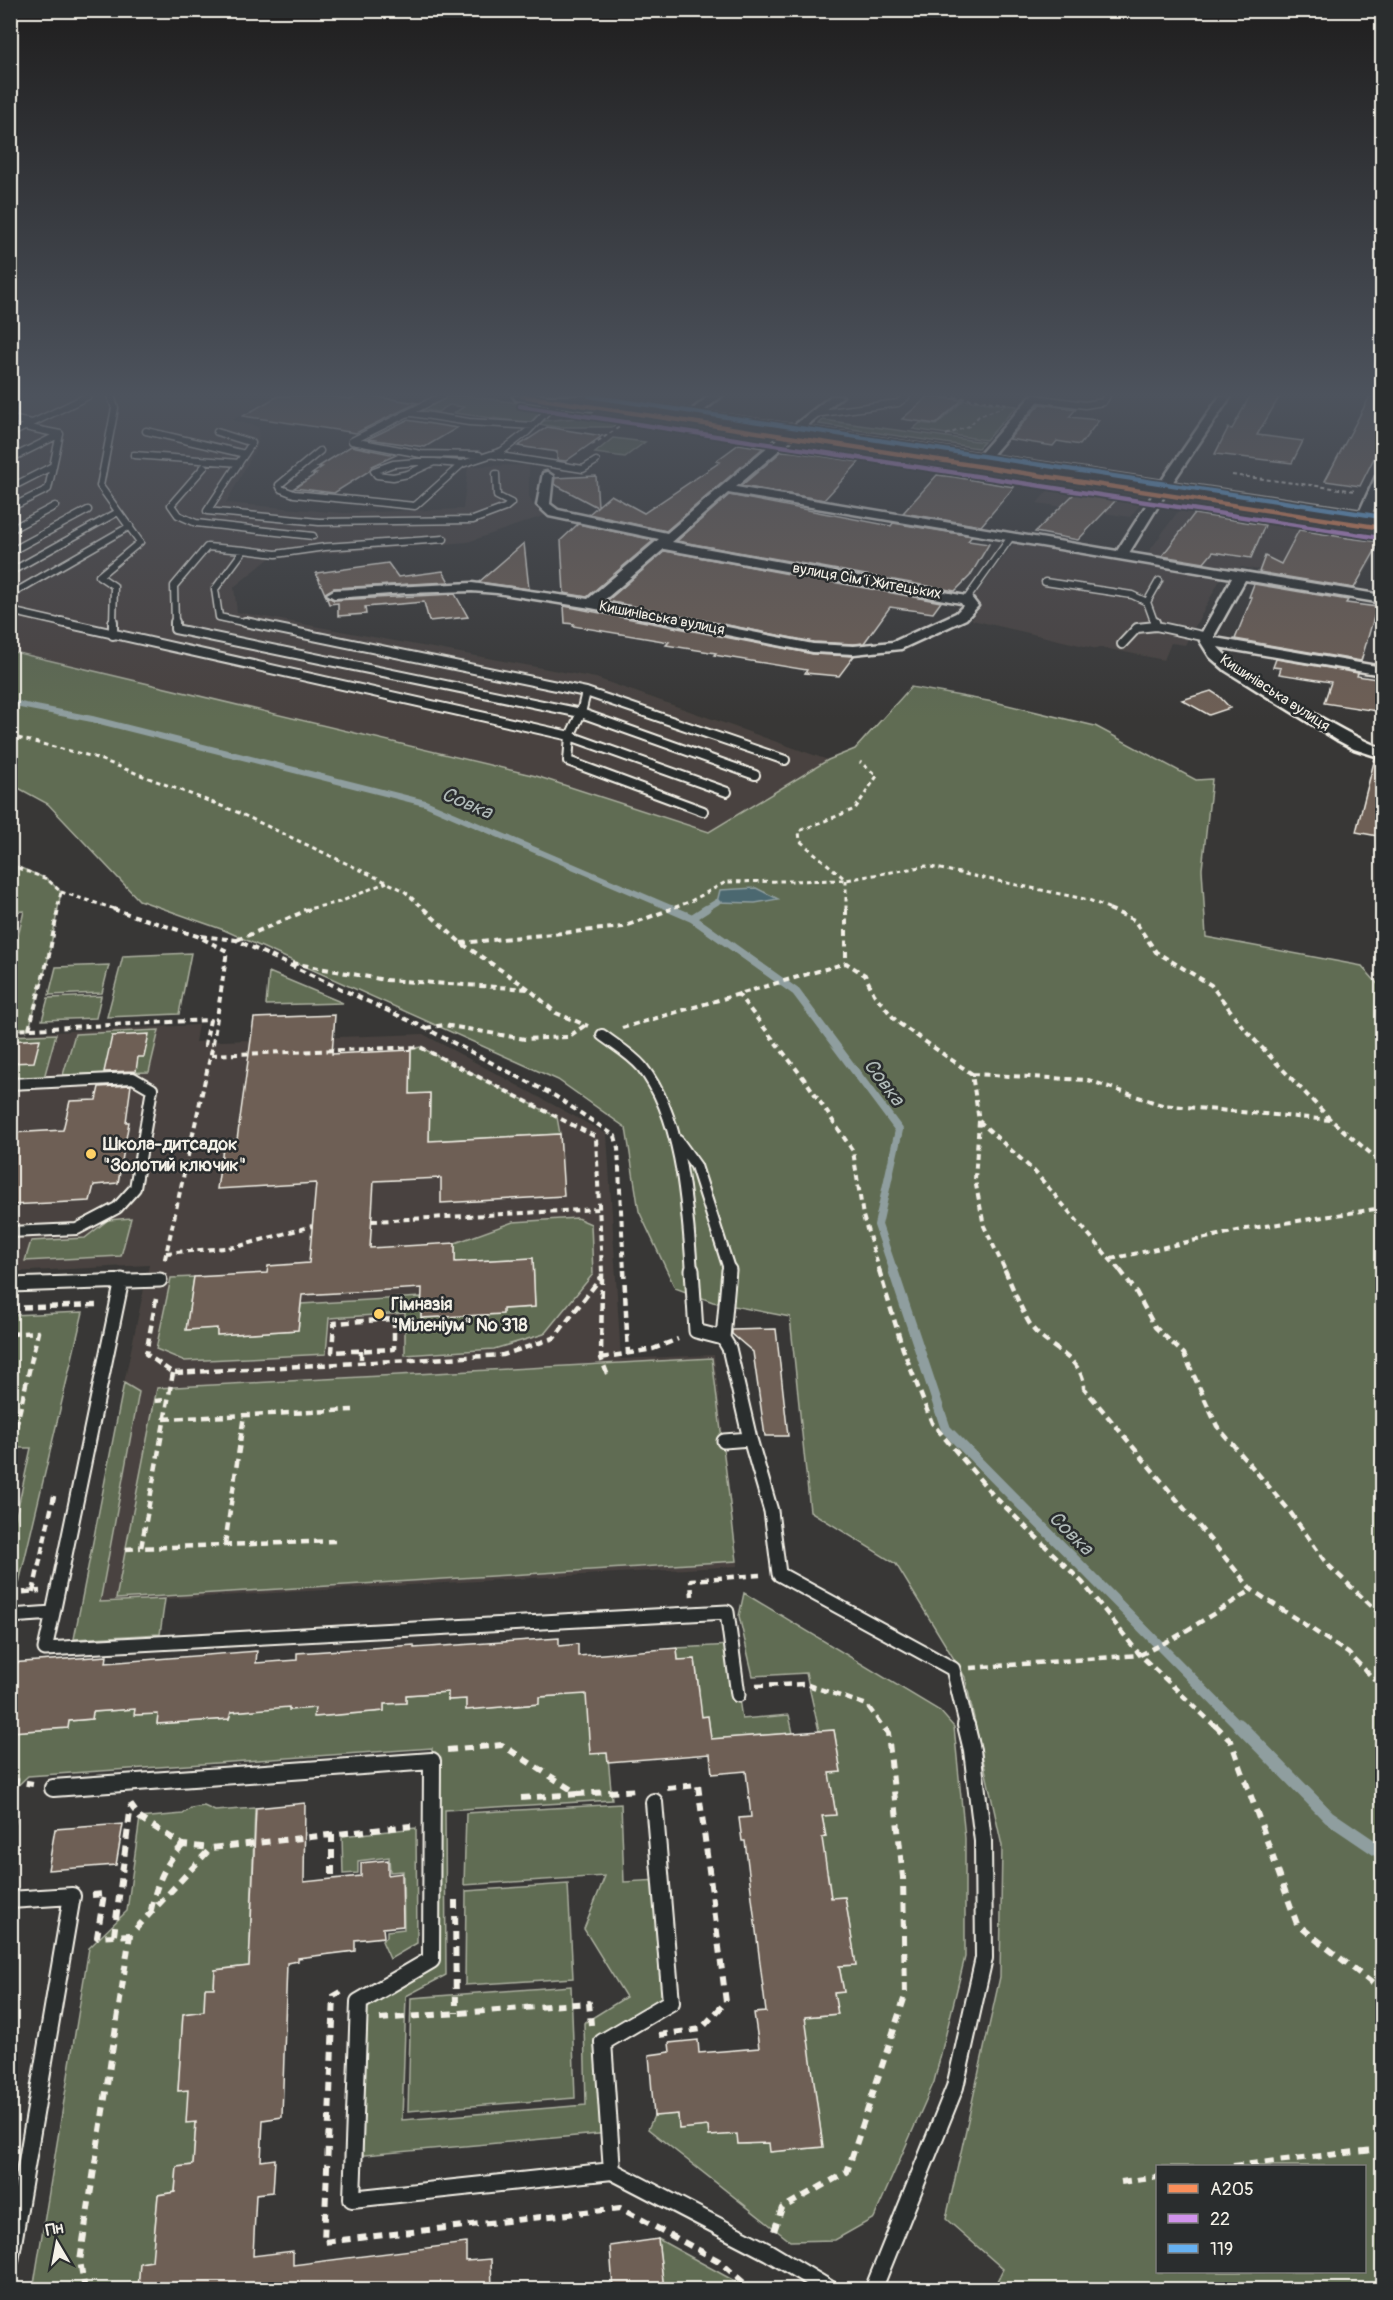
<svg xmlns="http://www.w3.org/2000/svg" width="1393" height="2300" viewBox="0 0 1393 2300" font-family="Pangolin,sans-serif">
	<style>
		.built { fill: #48433f }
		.green { fill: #606c53; stroke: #aaae9e; stroke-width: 1.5; fill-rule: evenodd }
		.water { fill: #4b676f; stroke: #8f9e9f; stroke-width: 1.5 }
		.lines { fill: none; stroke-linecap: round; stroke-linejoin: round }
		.stream-far3 { stroke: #8f9e9f; stroke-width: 6 }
		.stream-far2 { stroke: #8f9e9f; stroke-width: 8 }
		.stream-far1 { stroke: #8f9e9f; stroke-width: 10 }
		.stream { stroke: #8f9e9f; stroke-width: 13 }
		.building { fill: #6e5f54; stroke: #f4f1e8; stroke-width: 1.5 }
		.lane-far4-casing { stroke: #f4f1e8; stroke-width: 9 }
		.lane-far3-casing { stroke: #f4f1e8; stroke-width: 12 }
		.lane-far2-casing { stroke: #f4f1e8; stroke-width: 14 }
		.lane-far1-casing { stroke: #f4f1e8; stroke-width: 17 }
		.lane-casing { stroke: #f4f1e8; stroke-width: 20 }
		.street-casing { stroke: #f4f1e8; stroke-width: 5 }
		.primary-casing { stroke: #f4f1e8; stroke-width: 5 }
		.path-far4 { stroke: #f4f1e8; stroke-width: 2; stroke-dasharray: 4 3; stroke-linecap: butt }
		.path-far3 { stroke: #f4f1e8; stroke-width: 3; stroke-dasharray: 4.5 4; stroke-linecap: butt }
		.path-far2 { stroke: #f4f1e8; stroke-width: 4; stroke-dasharray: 6 4.5; stroke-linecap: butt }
		.path-far1 { stroke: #f4f1e8; stroke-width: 4.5; stroke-dasharray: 8 5; stroke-linecap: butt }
		.path { stroke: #f4f1e8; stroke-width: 6; stroke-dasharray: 9 7; stroke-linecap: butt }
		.lane-far4 { stroke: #2a2d2e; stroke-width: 6 }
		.lane-far3 { stroke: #2a2d2e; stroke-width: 8 }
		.lane-far2 { stroke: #2a2d2e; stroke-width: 10 }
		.lane-far1 { stroke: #2a2d2e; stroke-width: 13 }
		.lane { stroke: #2a2d2e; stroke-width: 16 }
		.street { fill: #2a2d2e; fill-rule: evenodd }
		.primary { fill: #2a2d2e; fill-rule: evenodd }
		.bus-1-casing { stroke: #2a2d2e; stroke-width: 8 }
		.bus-2-casing { stroke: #2a2d2e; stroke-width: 8 }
		.bus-3-casing { stroke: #2a2d2e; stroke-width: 8 }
		.bus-1 { stroke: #fa8e5a; stroke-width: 4.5 }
		.bus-2 { stroke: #d193ec; stroke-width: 4.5 }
		.bus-3 { stroke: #66b1f2; stroke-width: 4.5 }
		.poi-dot { fill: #ffd166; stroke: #2a2d2e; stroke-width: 2 }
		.labels { text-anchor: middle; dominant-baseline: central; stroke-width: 5; stroke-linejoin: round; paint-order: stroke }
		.far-street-label { font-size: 15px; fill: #f4f1e8; stroke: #2a2d2e }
		.poi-label { font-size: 18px; font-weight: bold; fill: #f4f1e8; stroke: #2a2d2e; text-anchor: start }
		.water-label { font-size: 20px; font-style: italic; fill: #b0bab8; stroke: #2a2d2e }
	</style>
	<rect width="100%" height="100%" fill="#383736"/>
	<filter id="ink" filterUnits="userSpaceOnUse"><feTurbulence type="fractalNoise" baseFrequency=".0167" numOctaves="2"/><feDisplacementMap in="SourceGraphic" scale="12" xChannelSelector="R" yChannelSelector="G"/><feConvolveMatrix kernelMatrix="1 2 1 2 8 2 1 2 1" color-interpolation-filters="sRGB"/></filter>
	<g filter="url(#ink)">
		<path class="built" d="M11,396H254L250,398L265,401L232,420L259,427L258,445L226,503L343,513L463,509L468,466L529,465V496L533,505L546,515L468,542L270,558L234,587L237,612L596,678L828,760L709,832L536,776L11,651Z
			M1051,487L1143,501L1130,517L1037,503Z
			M1181,507L1382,538V544L1355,590L1298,582L1301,577L1241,567L1238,572L1145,557Z
			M1015,542L1221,578L1185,645L1171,643L1164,660L1099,647L1097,649L972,620L980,606L974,597Z
			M198,1025L195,1042L423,1034L607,1134L621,1359L714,1355L738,1566L100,1603L139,1393L124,1383L149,1265L11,1272L10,1034Z"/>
		<path class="green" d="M444,396H470L545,407L530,423L454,413L464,407L449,405L438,412L422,409Z
			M964,400L1017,406L986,440L913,429L920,423L936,425Z
			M599,416L623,420L612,427H556L539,424L542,421Z
			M823,420L984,442L978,448L819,424Z
			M613,438L645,442L625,457L595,453Z
			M10,651L536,776L709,832L828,760L855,749L911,687L999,703L1095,726L1196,780L1212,779L1202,869L1206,937L1362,966L1382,989V2289H993L1003,2269L946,2219L1000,1977L1002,1846L965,1677L896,1564L810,1511L790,1317L713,1302L675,1288L639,1211L626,1128L558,1080L224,930L139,900L48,804L11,784ZM1158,2166H1364V2272H1158Z
			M11,864L47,879L61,892L49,955L29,1029L11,1030V966L24,911L11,912Z
			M191,953L179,1014L107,1017L123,956Z
			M109,965L102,993L49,995L56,967Z
			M269,972L343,1003L266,1005Z
			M101,996L96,1018L42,1020L48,998Z
			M159,1030L149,1072L63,1075L75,1034Z
			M56,1034L44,1078L11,1079L10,1036Z
			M420,1047L557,1117L560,1134L443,1140L429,1147L430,1094H410L411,1050Z
			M131,1218L121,1256L25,1261L31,1241L85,1238L108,1220Z
			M577,1218L591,1224L593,1274L544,1334L494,1349L405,1355V1313L329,1318L326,1354L185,1361L156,1349L171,1278L194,1277L186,1330L217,1328V1335L298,1330L301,1304L421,1297V1318L502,1314L503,1309L535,1307L533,1258L455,1262V1243L513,1222Z
			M83,1312L19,1583H11V1539L31,1448H11V1315Z
			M712,1358L737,1561L116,1599L157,1388Z
			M124,1383L139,1392L100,1602L165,1599L160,1634L74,1639Z
			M744,1593L940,1711L954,1727L965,1838V1957L934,2082L874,2218L835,2240L790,2241L648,2129L654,2116L678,2114L679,2129L708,2126L709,2136L737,2134L738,2144H749L747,2129L767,2127L771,2152L823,2147L803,2007L816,2016L837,2014L834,1993L844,1992L839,1966L856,1965L845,1897L831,1898L828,1874H820L815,1839L826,1837L822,1816L836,1814L831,1786H819L817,1774L841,1772L834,1730L819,1731L806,1673L753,1676L739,1616Z
			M731,1645L742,1719L789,1715L793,1733L711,1739L708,1716L679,1718L699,1690L695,1659L678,1660L677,1648Z
			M561,1688L602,1692L612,1800L445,1810L446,1975L406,1996L402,2120L586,2105L584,2023L626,1997L584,1929L605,1876L464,1885L466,1813L621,1804L624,1882L660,1880L671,2002L603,2042L609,2133L354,2156L359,2002L431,1960L432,1748L28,1776L11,1792V1732L68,1728L69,1721L92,1719L93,1712L135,1709V1715L158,1714L157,1724L229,1719L231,1712L254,1710L255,1706L289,1703V1710L315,1708V1717L384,1711V1704L406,1703V1695L448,1692V1700L466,1699V1710L538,1704L539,1697L561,1696Z
			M204,1806L215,1811L255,1808L249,1966L215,1970L214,1988L205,1989L204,2011L183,2014L178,2091L188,2090L196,2122L193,2165L177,2167L175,2192L158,2195L154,2240L166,2260L141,2263L138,2289L33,2290L89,1948L127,1911L140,1818L183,1814L191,1808Z
			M416,1828L417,1943L390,1959L382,1941L387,1937V1931L404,1929L403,1871L390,1872L389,1857L358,1861V1873L343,1874L342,1836Z
			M568,1884L573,1978L465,1985L466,1891Z
			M571,1986L575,2098L408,2111L411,1998Z
			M658,2239L749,2289H664Z"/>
		<path class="water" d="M756,888L778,899L755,903L717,902L720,890Z"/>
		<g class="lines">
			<path class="stream-far3" d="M10,703L92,719L425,803L675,910
				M704,910L717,902"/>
			<path class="stream-far2" d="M671,909L692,918L796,992L899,1130L878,1225L894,1272
				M692,918L706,909"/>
			<path class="stream-far1" d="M893,1270L946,1429L1240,1727"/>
			<path class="stream" d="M1239,1725L1329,1817L1382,1853"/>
		</g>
		<path class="building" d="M278,396H327L350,399L356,396H372L417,403L356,433L243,416Z
			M929,396L962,400L936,424L902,419Z
			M1250,396H1280L1257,435L1303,441L1292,463L1215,454L1228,428L1232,429Z
			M1370,396H1383V440L1360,486L1325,481Z
			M1040,404L1076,409L1069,417L1099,420L1080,445L1057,441L1053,446L1009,439Z
			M407,420L457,428L425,447L368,439Z
			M547,427L602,436L566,461L557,460V452L518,446Z
			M739,444L763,448L666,531L589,514L597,507L554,484L555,478L596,476L598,506L611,495L644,513L720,462L716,461Z
			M351,446L396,455L372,466L369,471L334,493L294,488L316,474H312L322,467H318Z
			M782,451L794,452L859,462L824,500L741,486Z
			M937,475L954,477L1014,487L981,526L903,513Z
			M1074,494L1116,500L1078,540L1035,532Z
			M729,495L891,526L893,523L972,536L968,541L989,544L970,576L955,591L677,541Z
			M1194,514L1265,525L1251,558L1213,552L1204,563L1162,556Z
			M578,524L654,540L587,597L564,593L561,540Z
			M1299,530L1348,538L1380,542L1354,588L1259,572L1265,556L1281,564Z
			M524,543L529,589L479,582Z
			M665,551L941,602L933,613L890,607L864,643L854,644L813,642L607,601Z
			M388,563L398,577L443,571L449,582L334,588L325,594L316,573Z
			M1254,584L1348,600L1346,603L1377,607L1361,661L1235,639L1252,597H1249Z
			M455,594L468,617L429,621L424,602L365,607L366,614L338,616V603L329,604L326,596L334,600Z
			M564,606L813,654L854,656L839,676L805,673L807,670L714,655L716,653L666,645L669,642L573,626L574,624L565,623Z
			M1276,659L1358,673L1357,676L1383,680V712L1324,703L1331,682L1279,674L1281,668L1273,667Z
			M1211,691L1219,696L1230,708L1209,715L1182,700Z
			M1375,758L1383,760V837L1356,832Z
			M335,1015L332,1054L411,1050L410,1094L430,1093L429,1141L560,1134L564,1196L441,1203V1178L374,1181L370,1248L455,1243V1262L533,1258L535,1307L503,1309V1314L421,1318L422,1288L302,1295L298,1330L217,1335V1328L186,1330L194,1277L267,1273L268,1266L309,1263L316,1183L217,1189L224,1141L237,1140L254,1018Z
			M149,1034L144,1057H138L136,1071L104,1072L112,1036Z
			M40,1039L34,1062L10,1063V1041Z
			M131,1085L126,1122H129L118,1183L94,1185L90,1201L10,1205V1133L63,1130L70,1101L96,1100L99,1087Z
			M776,1329L788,1436H765L753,1352L732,1334V1330Z
			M559,1638V1646L578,1644V1656L677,1648L678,1660L695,1659L702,1717L708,1716L711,1739L834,1730L841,1772L829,1773L836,1815L822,1816L826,1837L822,1838L831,1898L845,1897L856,1965L839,1966L844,1992L834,1993L838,2014L805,2017L823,2147L770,2152L769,2143L738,2144L737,2134L709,2136L708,2126L679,2129L678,2114L654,2116L649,2055L670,2052L669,2043L698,2040L699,2053L759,2048L754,2013L766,2012L745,1841H742L739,1818L751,1817L746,1771L712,1774L710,1754L608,1762L607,1753L590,1754L586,1694L539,1697V1704L466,1710V1699L448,1700V1692L406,1695V1703L384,1704V1711L314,1717L315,1708L289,1710V1707L231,1712L229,1719L157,1724L158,1714L134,1715L135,1709L93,1712L92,1719L69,1721L68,1728L10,1732V1663L107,1656L106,1663L257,1651L256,1663L297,1660V1653L414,1645V1648Z
			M305,1803L304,1882L361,1876V1863L388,1860V1875L402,1873L403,1926L383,1928L384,1937L355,1940V1951L298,1958V1961L287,1963L282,2117L263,2120L261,2161L275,2159L273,2192L256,2194L253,2256L293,2251V2265L466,2243V2261L491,2259L492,2289H138L140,2263L152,2261L158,2195L175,2192L177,2167L193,2165L196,2122L186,2123L188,2090L178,2091L183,2014L204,2011L205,1988H214L215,1970L249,1966L256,1808Z
			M123,1824L116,1865L48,1870L55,1829Z
			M658,2239L664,2289H613L610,2246Z"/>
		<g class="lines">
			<defs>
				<path id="lane-far4" d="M111,396L115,408L100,486L140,542L99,576L114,586L113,624
					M1035,398L1085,405L1103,402L1107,396
					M412,413L469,422L533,426
					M814,414L898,403L906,397
					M10,419L32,423
					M25,427L60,434
					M146,431L245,454
					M217,432L252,443L207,511L319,522L473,520L505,508L511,503L497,496L496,474
					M10,434L88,396
					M352,441L421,454L479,455
					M352,441L442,396
					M320,451L279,485L281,489L294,494L415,506L462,464L502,451L527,432L557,401
					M134,455L239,463
					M494,455L583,469L596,461
					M10,459L60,434
					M417,462H434L408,474L393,477L377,475L374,471L393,464Z
					M434,462L462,464
					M204,467L171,505L178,515L196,523L313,536
					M10,488L53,466
					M10,508L48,489L60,434
					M10,530L55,506
					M244,550L276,554L325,547L444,539
					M10,552L88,510
					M10,572L118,512
					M1045,582L1132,595L1147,602
					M10,595L130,526
					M966,600L1011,537
					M10,611L67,624
					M175,624L174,586L207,547L244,550L215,589L219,617L252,624
					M1155,624L1147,602L1159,581"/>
				<path id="lane-far3" d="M61,622L570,736L727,792
					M175,622V629L581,713L755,775
					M245,622L586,692L785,760
					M1155,622L1156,626
					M113,635V622
					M1122,644L1137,628L1156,626L1207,637
					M586,692L581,713L570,736L568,761L703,811"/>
				<path id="lane-far2" d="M602,1035C615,1045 631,1054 642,1067C683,1119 687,1207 692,1272
					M10,1084L133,1078L152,1089L135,1188L117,1208L77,1229L10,1232
					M678,1141L696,1166L730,1272"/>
				<path id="lane-far1" d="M692,1270L696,1331L723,1338L729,1348L750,1439L771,1511L779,1574L953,1669L967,1727
					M10,1285L160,1280
					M723,1338L729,1270
					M724,1441L750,1439
					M53,1613L122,1280
					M10,1616L53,1613L45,1649L727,1612L738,1695"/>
				<path id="lane" d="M53,1788L432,1761L431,1960L359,2002L352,2199L612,2171L768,2252L831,2290
					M10,1900L72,1896L10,2261
					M612,2171L603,2042L671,2002L654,1802
					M873,2290L955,2087L984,1958L983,1841L972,1750L966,1725"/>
				<path id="street" d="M709,396H722L696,417H688V413Z
					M831,396H843L799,432H791V428Z
					M1031,396H1043L987,461H979V455Z
					M1220,396H1231L1168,489H1160L1158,486Z
					M788,432L794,436L792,439L736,487L1117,551L1156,490L1160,489L1166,493L1129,553L1382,595V603L1245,580L1215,634V638L1382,667V675L1218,647C1234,670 1353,739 1382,748V758L1354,749L1337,740L1226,671L1210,657L1200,641L1201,634L1232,578L728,493L672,542L966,596L971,597L978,606L966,619L901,649L854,654L813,652L591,608L497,593L472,591L405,593L334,598L327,594L334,590L472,583L588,599L659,539L549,516L537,505L543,473L547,472L553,476L550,504L558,510L667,533L784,433ZM664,549L961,603L963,606L956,613L893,642L854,646L813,644L602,602Z
					M1382,472C1383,484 1376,517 1363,521L1358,520L1357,517L1376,476Z"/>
				<path id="primary" d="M513,396H598L1382,514V526L595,406L592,410L586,411L522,401L516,400Z"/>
			</defs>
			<use href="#lane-far4" class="lane-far4-casing"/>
			<use href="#lane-far3" class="lane-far3-casing"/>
			<use href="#lane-far2" class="lane-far2-casing"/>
			<use href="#lane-far1" class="lane-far1-casing"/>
			<use href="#lane" class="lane-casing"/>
			<use href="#street" class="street-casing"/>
			<use href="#primary" class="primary-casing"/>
			<path class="path-far4" d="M947,396L1008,404
				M946,435L969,426L979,416L1003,407
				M592,445L621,426
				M1232,475L1356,491"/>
			<path class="path-far3" d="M10,736L94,757L237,812L403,890L425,910
				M10,865L47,879L61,892L57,910
				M61,892L118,910
				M303,910L340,902L387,882
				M667,910L689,902L726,882L846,880L926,866L1089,900L1113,910
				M846,910V880L800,841L799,831L855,809L877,776L860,762"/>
			<path class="path-far2" d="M113,909L197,936L227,951L213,1044L164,1263
				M424,909L461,943L529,989L556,1013L588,1026
				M846,909V963
				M1109,909L1134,920L1156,952L1211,985L1246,1031L1331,1120
				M201,936L236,940L425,1028L555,1096L615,1136L618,1148L624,1272
				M237,940L310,909
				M461,943L623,927L671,909
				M292,963L385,980L529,989
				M737,993L808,1084L853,1151L863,1216L880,1272
				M426,1028L444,1025L525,1039L568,1037L587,1024
				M622,1028L846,963L865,975L874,994L897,1022L972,1074L979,1121L975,1180L984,1226L1006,1272
				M29,1029L49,955L58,909
				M10,1030L210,1020L205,1045L213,1044
				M211,1055L420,1047L596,1137L602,1272
				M972,1074L1088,1080L1162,1105L1331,1120L1382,1163
				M979,1121L1034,1171L1121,1272
				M372,1221L599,1209
				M166,1253L236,1247L312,1226
				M1111,1259L1246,1229L1382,1208"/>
			<path class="path-far1" d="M624,1270L628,1355
				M879,1270L903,1349L932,1423L993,1495L1082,1582L1140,1655
				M1005,1270C1012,1286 1024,1318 1034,1330C1050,1349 1084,1359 1084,1388L1252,1590L1348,1653L1382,1687
				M1120,1270L1135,1290L1155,1327L1184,1354L1217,1426L1288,1509L1327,1564L1382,1616
				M602,1276L601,1358L608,1376
				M156,1299L146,1354L173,1373L503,1355L554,1338L602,1276V1270
				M10,1308L98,1305
				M394,1319V1349L332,1352L334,1323Z
				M10,1334L38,1332L13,1440
				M361,1351V1362
				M601,1358L653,1349L678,1339
				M173,1373L141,1548L337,1541
				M155,1401L167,1400
				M164,1419L353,1410
				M225,1544L244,1415
				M126,1549L140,1548
				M33,1592L54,1496
				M10,1593L40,1591
				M692,1596L691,1580L760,1575
				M970,1668L1139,1655
				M756,1686L805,1684L867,1705L883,1727
				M1216,1727L1140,1655L1176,1637L1252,1590"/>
			<path class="path" d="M1215,1725L1231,1741L1297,1924L1382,1991
				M447,1750L502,1745L578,1794L639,1790
				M10,1780L33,1784
				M521,1798L578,1794
				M130,1804L140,1818L183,1845L211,1848
				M10,1818L13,1820L10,1834
				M332,1834V1879
				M92,1895L104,1894L97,1937L130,1935
				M455,1900L456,2013
				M151,1910C156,1885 165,1863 183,1845
				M114,1935L131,1805
				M341,1992L334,1996L324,2242L620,2208L719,2261L752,2290
				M380,2019L589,2003L591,2025
				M659,2035L701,2029L726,2002L698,1785L667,1788
				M1233,2166L1382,2149
				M1121,2182L1158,2177
				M774,2231L782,2208L847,2172L905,1996L903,1877L888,1733L882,1725
				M85,2290L80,2261L130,1935L211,1848L411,1826"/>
			<use href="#lane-far4" class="lane-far4"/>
			<use href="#lane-far3" class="lane-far3"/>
			<use href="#lane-far2" class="lane-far2"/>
			<use href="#lane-far1" class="lane-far1"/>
			<use href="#lane" class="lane"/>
			<use href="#street" class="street"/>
			<use href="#primary" class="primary"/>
			<defs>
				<path id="bus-1" d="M522,396L1382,528"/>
				<path id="bus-2" d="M520,406L1380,538"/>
				<path id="bus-3" d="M589,396L1382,517"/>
			</defs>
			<use href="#bus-1" class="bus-1-casing"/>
			<use href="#bus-2" class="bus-2-casing"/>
			<use href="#bus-3" class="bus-3-casing"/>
			<use href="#bus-1" class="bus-1"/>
			<use href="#bus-2" class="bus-2"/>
			<use href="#bus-3" class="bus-3"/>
		</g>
	</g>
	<linearGradient id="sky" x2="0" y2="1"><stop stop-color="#1f1e1e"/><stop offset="0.55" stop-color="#4d535d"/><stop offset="1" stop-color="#4d535d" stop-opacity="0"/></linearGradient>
	<rect width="1393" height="718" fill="url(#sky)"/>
	<g class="poi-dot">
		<circle cx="91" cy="1154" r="6"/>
		<circle cx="379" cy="1314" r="6"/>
	</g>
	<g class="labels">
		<g class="far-street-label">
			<text transform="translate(867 581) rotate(10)">вулиця Сімʼї Житецьких</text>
			<text transform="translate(662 618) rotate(11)">Кишинівська вулиця</text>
			<text transform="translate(1275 693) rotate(33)">Кишинівська вулиця</text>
		</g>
		<g class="poi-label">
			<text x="103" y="1144">Школа-дитсадок<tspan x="103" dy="21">"Золотий ключик"</tspan></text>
			<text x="391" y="1304">Гімназія<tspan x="391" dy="21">"Міленіум" № 318</tspan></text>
		</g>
		<g class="water-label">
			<text transform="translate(467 803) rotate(23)">Совка</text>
			<text transform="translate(884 1082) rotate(53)">Совка</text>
			<text transform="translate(1071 1533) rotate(45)">Совка</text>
		</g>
	</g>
	<rect width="1393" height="2300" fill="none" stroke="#2a2d2e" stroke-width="36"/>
	<rect x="18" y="18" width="1357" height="2264" fill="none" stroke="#f4f1e8" stroke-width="2" filter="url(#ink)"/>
	<rect x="1156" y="2165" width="210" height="108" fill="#2a2d2e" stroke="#7b7b78" stroke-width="1.5"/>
	<rect x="1168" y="2184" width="30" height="9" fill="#fa8e5a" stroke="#7b7b78" stroke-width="1.5"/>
	<text x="1210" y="2195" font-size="18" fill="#f4f1e8">А205</text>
	<rect x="1168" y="2214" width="30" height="9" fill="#d193ec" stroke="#7b7b78" stroke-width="1.5"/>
	<text x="1210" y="2225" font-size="18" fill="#f4f1e8">22</text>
	<rect x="1168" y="2244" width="30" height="9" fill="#66b1f2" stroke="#7b7b78" stroke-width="1.5"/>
	<text x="1210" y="2255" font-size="18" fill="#f4f1e8">119</text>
	<g transform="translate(57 2243) rotate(350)" stroke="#2a2d2e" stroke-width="4.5" paint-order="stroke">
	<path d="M0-4.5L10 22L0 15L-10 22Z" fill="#f4f1e8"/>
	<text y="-9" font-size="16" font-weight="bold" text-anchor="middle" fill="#f4f1e8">Пн</text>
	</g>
</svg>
